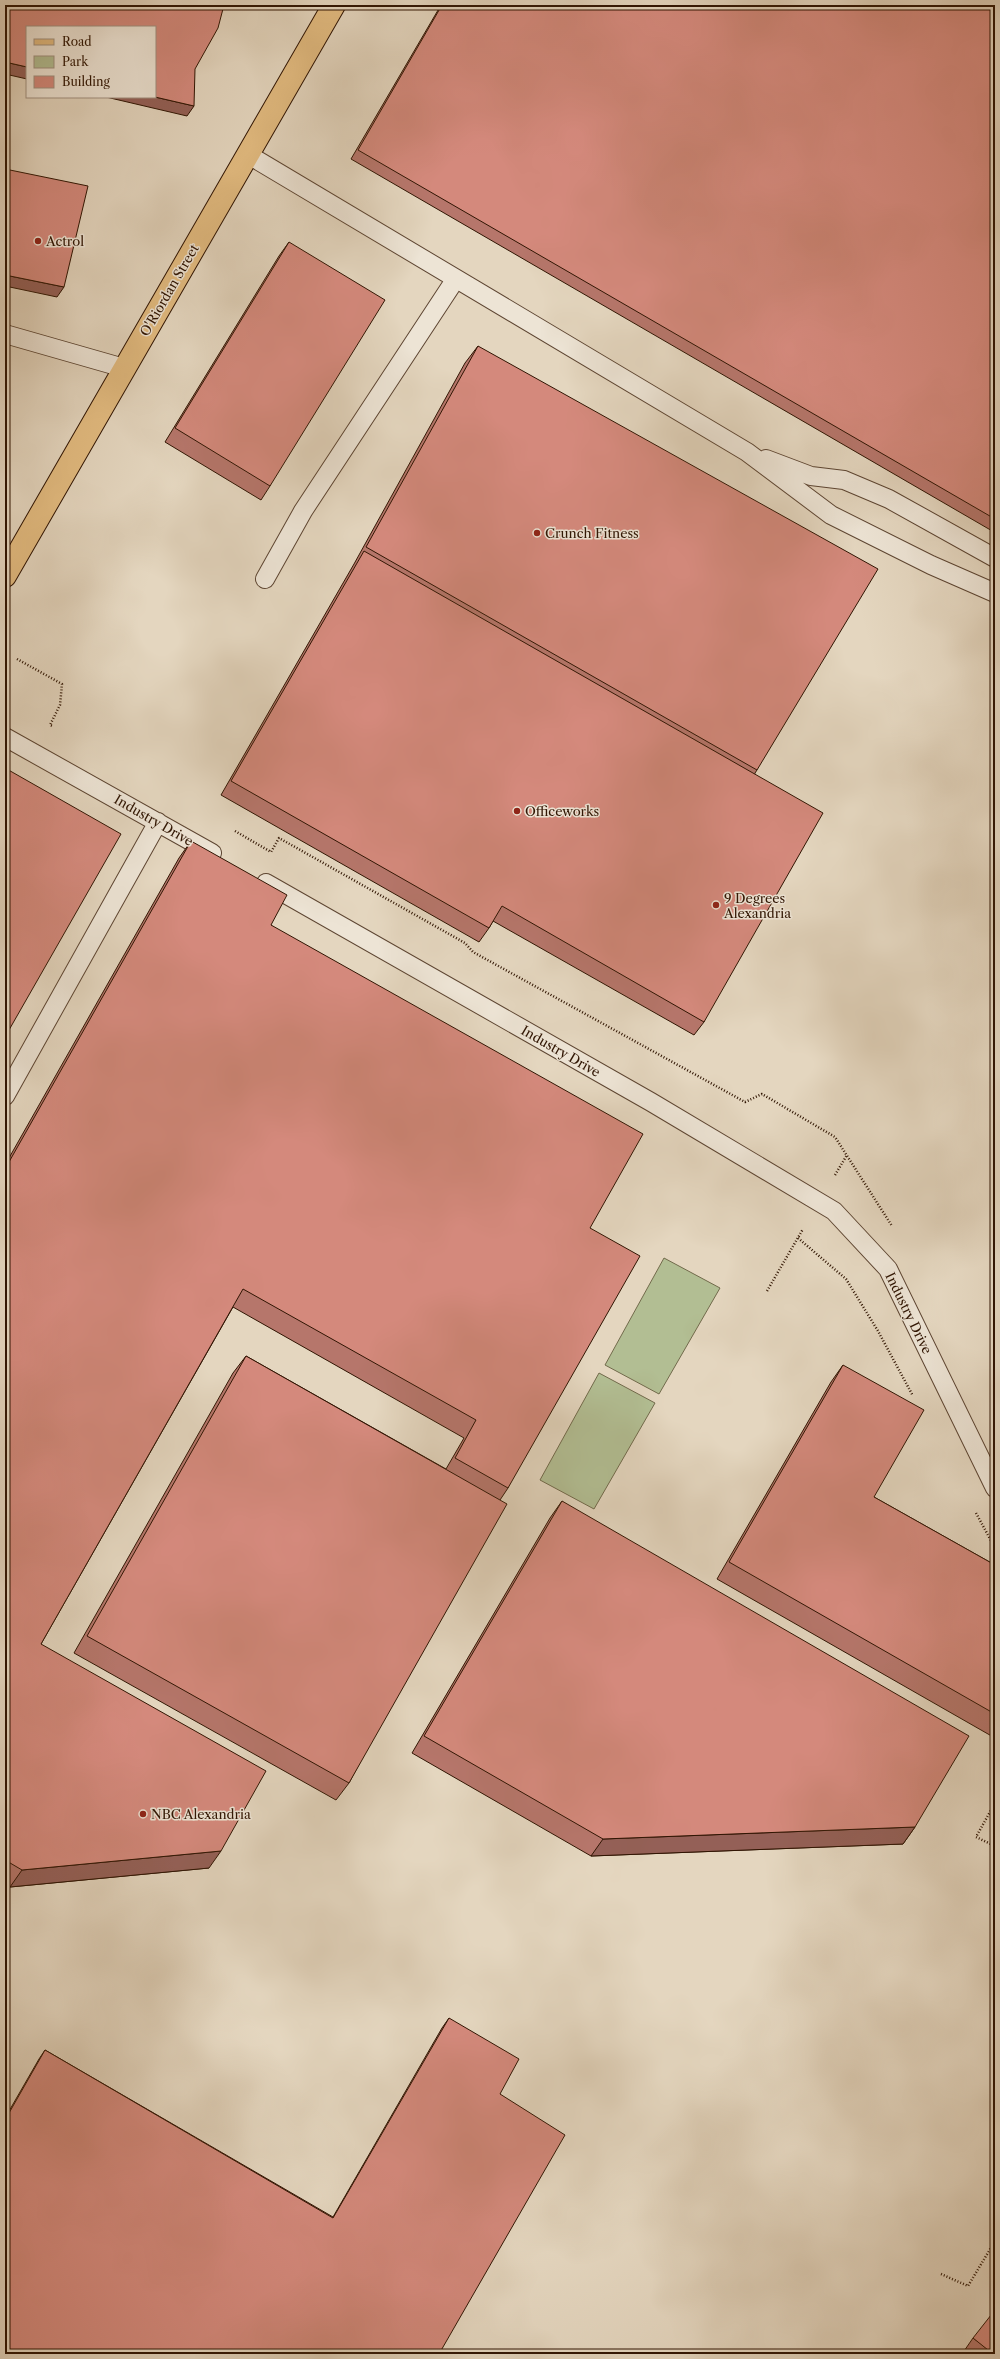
<svg xmlns="http://www.w3.org/2000/svg" width="1000" height="2359" viewBox="0 0 1000 2359" font-family="'Libre Caslon Text',serif">
	<style>
		.green { fill: #b2be93; stroke: #716a4b }
		.lines { fill: none; stroke-linecap: round; stroke-linejoin: round }
		.lane-casing { stroke: #5d4532; stroke-width: 20 }
		.primary-casing { stroke: #301503; stroke-width: 24 }
		.path { stroke: #301503; stroke-width: 2.5; stroke-dasharray: 1 2; stroke-linecap: butt }
		.lane { stroke: #ede4d5; stroke-width: 18 }
		.primary { stroke: #e2bb80; stroke-width: 22 }
		.wall { fill: #b6766b; stroke: #301503 }
		.shaded-wall { fill: #946057; stroke: #301503 }
		.building { fill: #d4897c; stroke: #301503 }
		.poi-dot { fill: #8f2418; stroke: #ede4d5; stroke-width: 1.5 }
		.labels { text-anchor: middle; dominant-baseline: central; stroke-width: 3; stroke-linejoin: round; paint-order: stroke }
		.poi-label { font-size: 13px; fill: #301503; stroke: #ede4d5; text-anchor: start }
		.street-label { font-size: 13px; fill: #301503; stroke: #ede4d5 }
	</style>
	<rect width="100%" height="100%" fill="#e4d6bf"/>
	<filter id="stains"><feTurbulence type="fractalNoise" baseFrequency=".005" numOctaves="4"/><feColorMatrix values="0 0 0 0 .2 0 0 0 0 .09 0 0 0 0 .02 0 0 0 .5 -.17"/></filter>
	<radialGradient id="worn" r=".72"><stop offset=".6" stop-color="#630" stop-opacity="0"/><stop offset="1" stop-color="#630" stop-opacity=".3"/></radialGradient>
	<path class="green" d="M664,1258L720,1288L659,1394L605,1365Z
		M599,1373L655,1403L594,1509L540,1480Z"/>
	<g class="lines">
		<defs>
			<path id="lane" d="M247,154L747,452L831,515L931,565L995,593
				M5,334L124,368
				M766,459L811,476L844,480L889,499L995,558
				M265,579L303,511L455,280
				M5,737L212,853
				M266,883L651,1102L834,1211L888,1269L995,1488
				M5,1096L158,822"/>
			<path id="primary" d="M5,576L334,5"/>
		</defs>
		<use href="#lane" class="lane-casing"/>
		<use href="#primary" class="primary-casing"/>
		<path class="path" d="M17,659L62,684L60,705L50,725L52,726
			M235,831L271,852L279,838L465,943L473,952L745,1102L762,1094L835,1137L892,1226
			M835,1175L847,1155
			M798,1238L846,1279L878,1331L913,1396
			M767,1291L803,1229
			M976,1513L995,1548
			M995,1803L976,1837L995,1846
			M941,2274L968,2286L995,2241"/>
		<use href="#lane" class="lane"/>
		<use href="#primary" class="primary"/>
	</g>
	<path class="wall" d="M441,5H995V531L994,532L351,159Z
		M289,242L270,486L261,500L165,442L279,256Z
		M478,346L757,770L755,773L704,1022L694,1035L493,921L489,928L479,942L221,795L354,564L465,363Z
		M191,841L271,925L590,1228L508,1488L500,1500L349,1783L336,1800L74,1653L233,1373L246,1356L446,1469L464,1438L233,1307L41,1644L209,1868L10,1887L5,1884V1165L179,858Z
		M843,1365L874,1497L995,1565V1738L717,1579L831,1382Z
		M562,1501L915,1827L903,1844L591,1856L412,1753L550,1518Z
		M449,2018L500,2094L439,2354H5V2118L39,2059L45,2050L333,2217L442,2028Z
		M973,2338L995,2354H962Z"/>
	<path class="shaded-wall" d="M221,5H243L240,9Z
		M5,62L27,67V79L5,74Z
		M106,97H155L194,106L187,116Z
		M5,275L64,287L57,297L5,286Z
		M915,1827L903,1844L591,1856L603,1839Z
		M221,1851L209,1868L10,1887L22,1870Z"/>
	<path class="building" d="M5,5H224L218,28L195,69L194,106L155,97V27H27V67L5,62Z
		M442,5H995V519L358,150Z
		M5,169L88,186L64,287L5,275Z
		M289,242L385,300L270,486L175,428Z
		M478,346L878,569L757,770L366,547Z
		M364,551L823,813L704,1022L502,906L489,928L231,781Z
		M5,768L121,834L5,1037Z
		M191,841L287,895L271,925L643,1134L590,1228L640,1256L508,1488L455,1458L476,1420L243,1289L41,1644L266,1771L221,1851L22,1870L5,1860V1169Z
		M246,1356L507,1504L349,1783L87,1636Z
		M843,1365L924,1410L874,1497L995,1565V1714L729,1562Z
		M562,1501L969,1736L915,1827L603,1839L424,1736Z
		M449,2018L519,2059L500,2094L565,2135L439,2354H5V2120L45,2050L333,2218Z
		M995,2310V2354H993L973,2338Z"/>
	<g class="poi-dot">
		<circle cx="38" cy="241" r="4"/>
		<circle cx="537" cy="533" r="4"/>
		<circle cx="517" cy="811" r="4"/>
		<circle cx="716" cy="905" r="4"/>
		<circle cx="143" cy="1814" r="4"/>
	</g>
	<g class="labels">
		<g class="poi-label">
			<text x="46" y="241">Actrol</text>
			<text x="545" y="533">Crunch Fitness</text>
			<text x="525" y="811">Officeworks</text>
			<text x="724" y="898">9 Degrees<tspan x="724" dy="15">Alexandria</tspan></text>
			<text x="151" y="1814">NBC Alexandria</text>
		</g>
		<g class="street-label">
			<text transform="translate(169 290) rotate(-60)">O'Riordan Street</text>
			<text transform="translate(154 820) rotate(30)">Industry Drive</text>
			<text transform="translate(561 1051) rotate(30)">Industry Drive</text>
			<text transform="translate(909 1313) rotate(64)">Industry Drive</text>
		</g>
	</g>
	<rect width="1000" height="2359" fill="none" stroke="#e4d6bf" stroke-width="20"/>
	<rect x="6" y="6" width="988" height="2347" fill="none" stroke="#301503" stroke-width="2"/>
	<rect x="10" y="10" width="980" height="2339" fill="none" stroke="#301503"/>
	<rect x="26" y="26" width="130" height="72" fill="#ede4d5" stroke="#a19181"/>
	<rect x="34" y="39" width="20" height="6" fill="#e2bb80" stroke="#a19181"/>
	<text x="62" y="46" font-size="12" fill="#301503">Road</text>
	<rect x="34" y="56" width="20" height="12" fill="#b2be93" stroke="#a19181"/>
	<text x="62" y="66" font-size="12" fill="#301503">Park</text>
	<rect x="34" y="76" width="20" height="12" fill="#d4897c" stroke="#a19181"/>
	<text x="62" y="86" font-size="12" fill="#301503">Building</text>
	<rect width="100%" height="100%" filter="url(#stains)"/>
	<rect width="100%" height="100%" fill="url(#worn)"/>
</svg>
